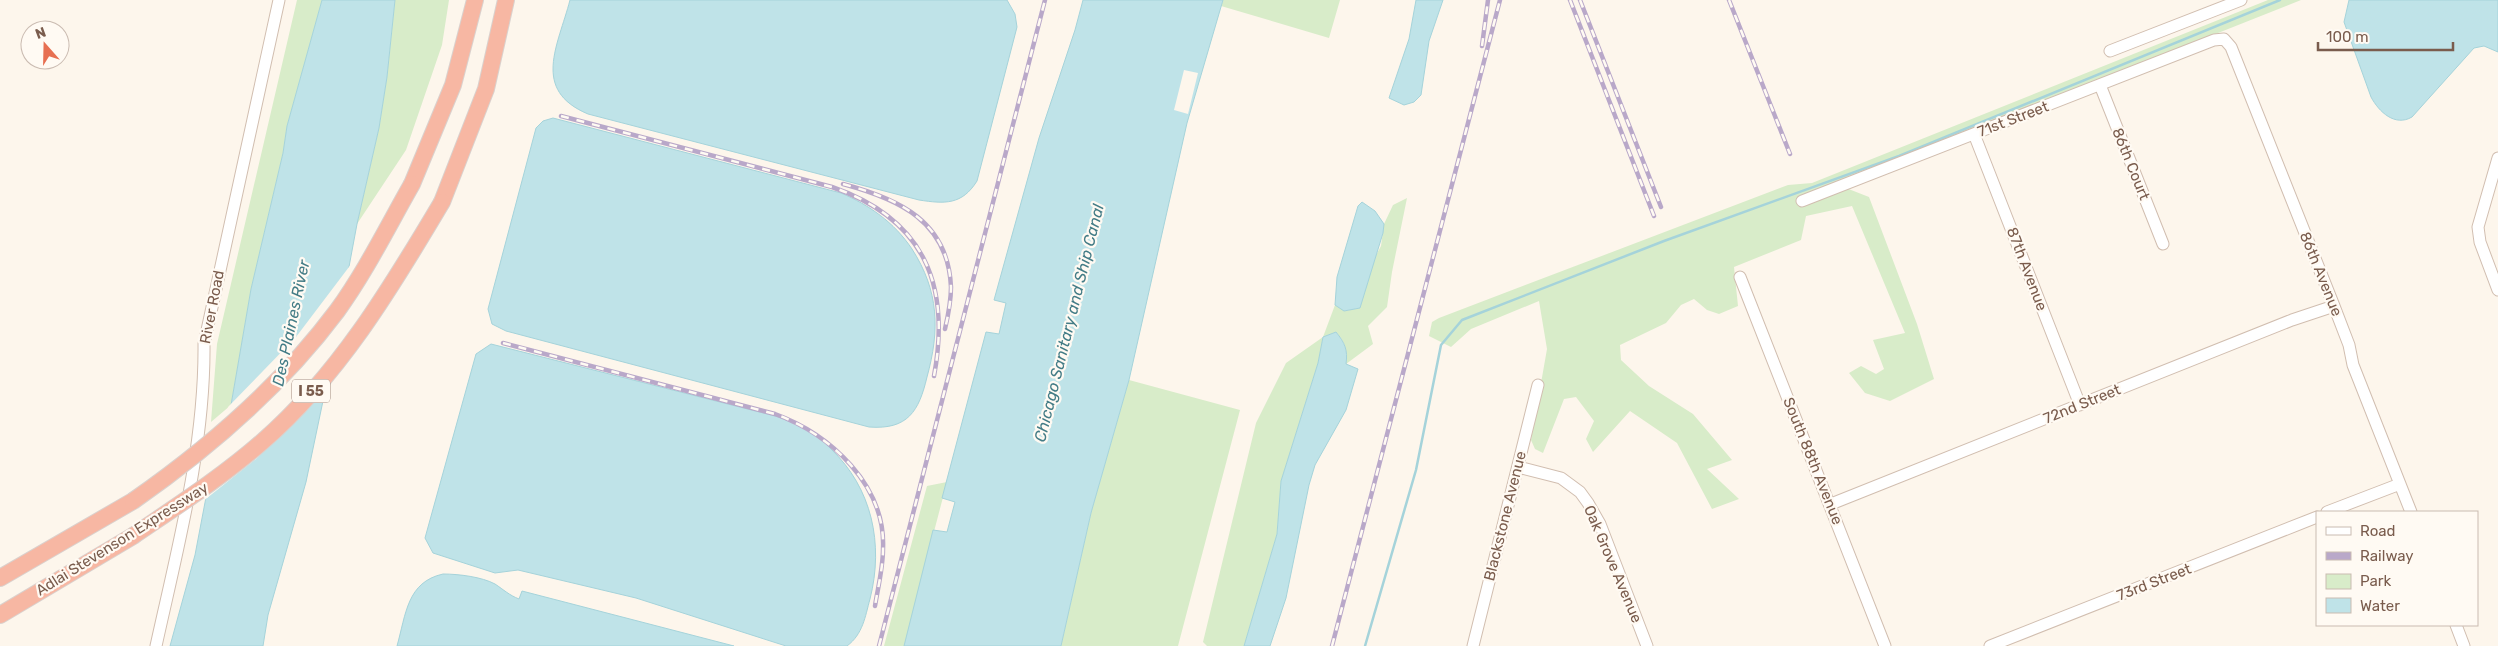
<svg xmlns="http://www.w3.org/2000/svg" width="2498" height="646" viewBox="0 0 2498 646" font-family="Rubik,sans-serif">
	<style>
		.green { fill: #d8ecc9 }
		.water { fill: #bfe3e8; stroke: #a5d3da }
		.pier { fill: #fdf6ec }
		.lines { fill: none; stroke-linecap: round; stroke-linejoin: round }
		.stream { stroke: #a5d3da; stroke-width: 2.5 }
		.minor-casing { stroke: #d1beb0; stroke-width: 13 }
		.highway-casing { stroke: #dad1cd; stroke-width: 18 }
		.minor { stroke: #fff; stroke-width: 11 }
		.highway { stroke: #f7b7a3; stroke-width: 16 }
		.rail-casing { stroke: #b9a8c9; stroke-width: 4.5 }
		.rail { stroke: #fffaf3; stroke-width: 2.5; stroke-dasharray: 8; stroke-linecap: butt }
		.highway-bridge-casing { stroke: #dad1cd; stroke-width: 18; stroke-linecap: butt }
		.highway-bridge { stroke: #f7b7a3; stroke-width: 16 }
		.labels { text-anchor: middle; dominant-baseline: central; stroke-width: 4.5; stroke-linejoin: round; paint-order: stroke }
		.shield { fill: #fffaf3; stroke: #a28b7f; stroke-width: 1 }
		.shield-label { font-size: 14px; font-weight: bold; fill: #7a5c4d }
		.street-label { font-size: 15px; fill: #7a5c4d; stroke: #fffaf3 }
		.water-label { font-size: 16px; font-style: italic; fill: #437c86; stroke: #fffaf3 }
	</style>
	<rect width="100%" height="100%" fill="#fdf6ec"/>
	<path class="green" d="M297,0H322L287,126L283,153L251,289L231,405L211,422L217,344Z
		M395,0H449L442,45L406,150L357,224L379,128L387,77Z
		M1223,0H1340L1329,38L1221,6Z
		M2268,0H2301L1850,179L1846,188L1869,197L1917,324L1934,379L1890,401L1865,393L1849,373L1861,366L1876,374L1884,369L1873,340L1905,333L1852,206L1806,216L1801,240L1734,267L1738,306L1719,314L1707,310L1694,299L1681,305L1666,323L1620,345L1621,360L1649,386L1693,414L1732,460L1707,469L1739,499L1712,509L1677,443L1630,411L1593,452L1586,439L1594,421L1576,397L1564,399L1543,453L1535,449L1531,440L1547,349L1539,301L1471,329L1451,347L1429,336L1432,322L1439,318L1788,185L1812,183Z
		M1407,198L1392,272L1387,307L1368,326L1373,344L1346,364C1348,350 1345,342 1336,332L1323,337L1318,363L1281,481L1277,534L1244,646H1207L1203,642L1256,423L1286,363L1323,337L1335,305L1345,311L1360,308L1374,259L1381,246L1384,224L1393,205Z
		M1129,380L1240,410L1178,646H1061L1091,513Z
		M947,482L904,646H884L927,486Z"/>
	<path class="water" d="M322,0H395L387,77L379,128L357,224L332,358L306,482L268,615L263,646H170L195,555L207,492L231,405L251,289L283,153L287,126Z
		M570,0H1007L1015,14L1017,27L977,181C962,205 945,204 919,200L588,114C531,90 558,46 570,0Z
		M1083,0H1223L1187,123L1129,380L1091,513L1061,646H904L933,530L947,532L955,502L942,498L986,332L999,334L1006,303L994,300L1039,138L1075,30Z
		M1416,0H1443L1429,41L1421,95L1414,102L1404,105L1389,98L1409,39Z
		M2349,0H2498V52L2484,46L2474,48L2412,117C2395,127 2379,112 2371,97L2344,22Z
		M553,118L841,193C869,205 894,222 912,249C939,291 940,330 927,377C919,411 908,430 869,427L506,331L492,324L488,309L536,128L543,121Z
		M1362,202L1375,211L1384,224L1383,233L1360,308L1344,311L1335,305L1337,277L1358,206Z
		M1336,332C1345,343 1348,350 1346,364L1358,369L1346,410L1315,465L1309,485L1286,598L1270,646H1244L1277,534L1281,481L1318,363L1323,337Z
		M491,344L779,417C787,421 796,423 804,427C813,432 823,441 831,449C872,488 884,544 870,599C865,617 863,634 847,646H786L636,598L518,570L495,573L433,553L425,538L476,354Z
		M443,574C459,574 482,577 495,584C504,590 509,595 519,599L522,591L734,646H397C406,614 407,582 443,574Z"/>
	<path class="pier" d="M1184,70L1198,73L1188,114L1174,110Z
		M352,263L328,387L256,459L202,502L228,407L296,337Z"/>
	<g class="lines">
		<path class="stream" d="M1365,646L1416,470L1441,345L1462,320L1664,241L1899,156L2280,0"/>
		<defs>
			<path id="minor" d="M2110,51L2241,0
				M2100,85L2163,244
				M1974,134L2080,405
				M2498,158L2478,227L2480,242L2498,290
				M1802,201L2214,40L2224,39L2231,47L2334,306L2349,345L2353,365L2411,512
				M1740,277L1885,646
				M1518,467L1561,478L1580,492L1588,503L1600,524L1647,646
				M1831,504L2292,320L2334,306
				M2327,512L2400,484
				M2456,625L2464,646
				M156,646C178,546 205,446 204,344L279,0
				M1473,646L1538,385
				M1990,646L2317,517"/>
			<path id="highway" d="M412,184L453,85L475,0
				M442,202L486,89L506,0
				M0,578L133,501
				M0,615L133,536"/>
		</defs>
		<use href="#minor" class="minor-casing"/>
		<use href="#highway" class="highway-casing"/>
		<use href="#minor" class="minor"/>
		<use href="#highway" class="highway"/>
		<defs>
			<path id="rail" d="M1570,0L1654,216
				M1580,0L1661,207
				M1729,0L1790,154
				M1482,46L1488,0
				M561,116L832,187C924,219 951,284 934,376
				M843,184C899,199 948,221 951,287C951,301 948,316 945,329
				M503,343L775,414C830,434 886,485 883,549C883,568 878,587 875,606
				M879,646L1045,0
				M1332,646L1500,0"/>
		</defs>
		<use href="#rail" class="rail-casing"/>
		<use href="#rail" class="rail"/>
		<defs>
			<path id="highway-bridge" d="M133,501C209,448 281,386 337,311C366,271 388,226 412,184
				M133,536C177,506 222,477 262,442C338,376 391,288 442,202"/>
		</defs>
		<use href="#highway-bridge" class="highway-bridge-casing"/>
		<use href="#highway-bridge" class="highway-bridge"/>
	</g>
	<g class="labels">
		<rect class="shield" x="292" y="379.5" width="38" height="23" rx="4"/>
		<g class="shield-label">
			<text x="311" y="391">I 55</text>
		</g>
		<g class="street-label">
			<text transform="translate(2013 119) rotate(-21)">71st Street</text>
			<text transform="translate(2131 164) rotate(68)">86th Court</text>
			<text transform="translate(2027 269) rotate(69)">87th Avenue</text>
			<text transform="translate(2321 274) rotate(68)">86th Avenue</text>
			<text transform="translate(212 307) rotate(-79)">River Road</text>
			<text transform="translate(2082 404) rotate(-22)">72nd Street</text>
			<text transform="translate(1813 461) rotate(68)">South 88th Avenue</text>
			<text transform="translate(1505 516) rotate(-76)">Blackstone Avenue</text>
			<text transform="translate(122 539) rotate(-32)">Adlai Stevenson Expressway</text>
			<text transform="translate(1613 564) rotate(67)">Oak Grove Avenue</text>
			<text transform="translate(2154 582) rotate(-21)">73rd Street</text>
		</g>
		<g class="water-label">
			<text transform="translate(291 323) rotate(-78)">Des Plaines River</text>
			<text transform="translate(1069 323) rotate(-76)">Chicago Sanitary and Ship Canal</text>
		</g>
	</g>
	<rect x="2316" y="511" width="162" height="115" fill="#fffaf3" stroke="#cabbb1"/>
	<rect x="2326" y="527" width="25" height="8" fill="#ffffff" stroke="#cabbb1"/>
	<text x="2360" y="536" font-size="15" fill="#7a5c4d">Road</text>
	<rect x="2326" y="552" width="25" height="8" fill="#b9a8c9" stroke="#cabbb1"/>
	<text x="2360" y="561" font-size="15" fill="#7a5c4d">Railway</text>
	<rect x="2326" y="574" width="25" height="15" fill="#d8ecc9" stroke="#cabbb1"/>
	<text x="2360" y="586" font-size="15" fill="#7a5c4d">Park</text>
	<rect x="2326" y="598" width="25" height="15" fill="#bfe3e8" stroke="#cabbb1"/>
	<text x="2360" y="611" font-size="15" fill="#7a5c4d">Water</text>
	<g transform="translate(45 45) rotate(340)"><circle r="24" fill="#fffaf3" stroke="#cabbb1"/>
	<path d="M0-4L9 19L0 12L-9 19Z" fill="#e76f51"/>
	<text y="-8" font-size="14" font-weight="bold" text-anchor="middle" fill="#7a5c4d">N</text>
	</g>
	<path d="M2318 42v8h135v-8" fill="none" stroke="#7a5c4d" stroke-width="2.5"/>
	<text x="2326" y="42" font-size="15" fill="#7a5c4d" stroke="#fffaf3" stroke-width="4" paint-order="stroke">100 m</text>
</svg>
